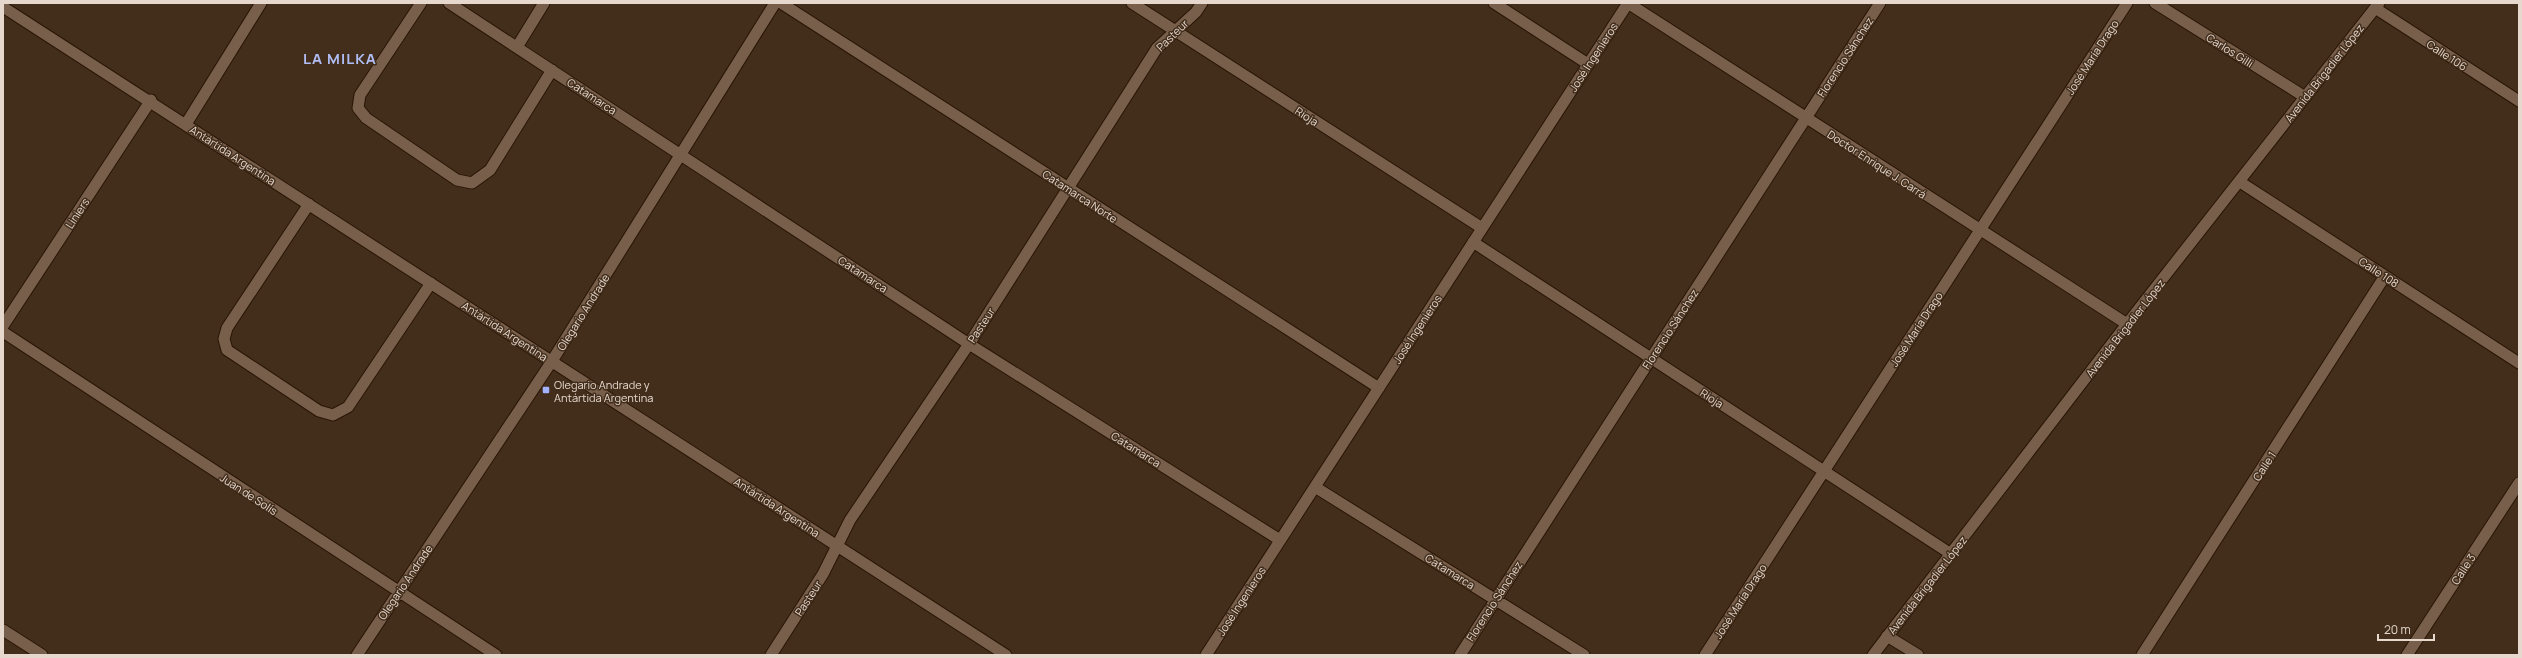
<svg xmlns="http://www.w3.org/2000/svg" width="2522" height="658" viewBox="0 0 2522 658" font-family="Manrope,sans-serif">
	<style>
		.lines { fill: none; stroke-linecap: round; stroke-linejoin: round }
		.minor-casing { stroke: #291504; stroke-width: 13 }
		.tertiary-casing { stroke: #291504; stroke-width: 13 }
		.minor { stroke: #775f4c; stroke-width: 11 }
		.tertiary { stroke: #775f4c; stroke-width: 11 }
		.poi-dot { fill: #a2b2fd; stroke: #432e1c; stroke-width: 1.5 }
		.labels { text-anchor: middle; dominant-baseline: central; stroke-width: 3; stroke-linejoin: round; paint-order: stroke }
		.street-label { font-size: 11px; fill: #e6d8cd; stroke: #432e1c }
		.poi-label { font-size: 11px; fill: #e6d8cd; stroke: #432e1c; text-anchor: start }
		.district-label { font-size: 15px; font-weight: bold; letter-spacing: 1px; fill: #b1bef5; stroke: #432e1c }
	</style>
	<rect width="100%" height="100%" fill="#432e1c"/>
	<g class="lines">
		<defs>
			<path id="minor" d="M421,3L360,95L358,108L366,118L457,180L472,183L490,170L552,70
				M449,3L969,344L1280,540
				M781,3L1379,388
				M1132,3L1482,228
				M1494,3L1588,64
				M1628,3L2127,324
				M2155,3L2305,97
				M3,7L1006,655
				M2375,8L2519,101
				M517,47L544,3
				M186,124L261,3
				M2240,182L2519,363
				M309,204L227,328L224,339L227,350L319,411L333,415L348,407L431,283
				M1473,242L1951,554
				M3,326L151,100
				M3,332L496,655
				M1315,487L1584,655
				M3,630L42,655
				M1887,636L1918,655
				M357,655L552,361L775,3
				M771,655L823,574L850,520L969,344L1157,48L1196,12L1202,3
				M1206,655L1628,3
				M1460,655L1880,3
				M1705,655L2127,3
				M2142,655L2385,276
				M2407,655L2519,483"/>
			<path id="tertiary" d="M1873,655L2127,324L2379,3"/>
		</defs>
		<use href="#minor" class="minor-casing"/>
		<use href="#tertiary" class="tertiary-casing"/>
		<use href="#minor" class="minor"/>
		<use href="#tertiary" class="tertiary"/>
	</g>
	<rect class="poi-dot" x="542" y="386" width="8" height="8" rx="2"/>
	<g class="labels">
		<g class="street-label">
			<text transform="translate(1172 35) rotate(-44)">Pasteur</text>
			<text transform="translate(2230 50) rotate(32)">Carlos Gilli</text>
			<text transform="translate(2447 55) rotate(33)">Calle 106</text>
			<text transform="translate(1593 57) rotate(-57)">José Ingenieros</text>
			<text transform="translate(1845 57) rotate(-57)">Florencio Sánchez</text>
			<text transform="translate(2092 57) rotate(-57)">José María Drago</text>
			<text transform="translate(2324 73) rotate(-52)">Avenida Brigadier López</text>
			<text transform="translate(592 96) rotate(33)">Catamarca</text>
			<text transform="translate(1307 116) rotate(33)">Rioja</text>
			<text transform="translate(233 155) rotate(33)">Antártida Argentina</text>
			<text transform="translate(1877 164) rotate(33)">Doctor Enrique J. Carrá</text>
			<text transform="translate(1080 196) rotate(33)">Catamarca Norte</text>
			<text transform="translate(77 213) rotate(-57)">Liniers</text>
			<text transform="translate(2379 272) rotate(33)">Calle 108</text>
			<text transform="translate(863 274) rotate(33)">Catamarca</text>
			<text transform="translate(583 312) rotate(-58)">Olegario Andrade</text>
			<text transform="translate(981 325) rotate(-57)">Pasteur</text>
			<text transform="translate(2125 328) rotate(-52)">Avenida Brigadier López</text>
			<text transform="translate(1417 329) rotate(-57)">José Ingenieros</text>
			<text transform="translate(1670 329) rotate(-57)">Florencio Sánchez</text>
			<text transform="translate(1916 329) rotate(-57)">José María Drago</text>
			<text transform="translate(505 331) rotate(33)">Antártida Argentina</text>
			<text transform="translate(1712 398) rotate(33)">Rioja</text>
			<text transform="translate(1136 449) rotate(32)">Catamarca</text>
			<text transform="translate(2264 466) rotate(-57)">Calle 1</text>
			<text transform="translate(249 494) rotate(33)">Juan de Solís</text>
			<text transform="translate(777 507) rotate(33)">Antártida Argentina</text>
			<text transform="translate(2463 569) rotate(-57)">Calle 3</text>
			<text transform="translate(1450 571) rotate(32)">Catamarca</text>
			<text transform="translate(405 582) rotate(-56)">Olegario Andrade</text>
			<text transform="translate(1927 585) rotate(-52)">Avenida Brigadier López</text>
			<text transform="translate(808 598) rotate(-57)">Pasteur</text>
			<text transform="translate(1241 601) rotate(-57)">José Ingenieros</text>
			<text transform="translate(1494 601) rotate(-57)">Florencio Sánchez</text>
			<text transform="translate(1740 601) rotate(-57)">José María Drago</text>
		</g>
		<g class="poi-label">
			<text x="554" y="384">Olegario Andrade y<tspan x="554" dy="13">Antártida Argentina</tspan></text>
		</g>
		<g class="district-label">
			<text x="340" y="58">LA MILKA</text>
		</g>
	</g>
	<rect width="2522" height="658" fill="none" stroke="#e6d8cd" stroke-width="8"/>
	<path d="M2378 634v6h56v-6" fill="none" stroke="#e6d8cd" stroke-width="2"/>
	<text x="2384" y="634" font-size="12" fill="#e6d8cd" stroke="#432e1c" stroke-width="3" paint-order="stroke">20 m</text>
</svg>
